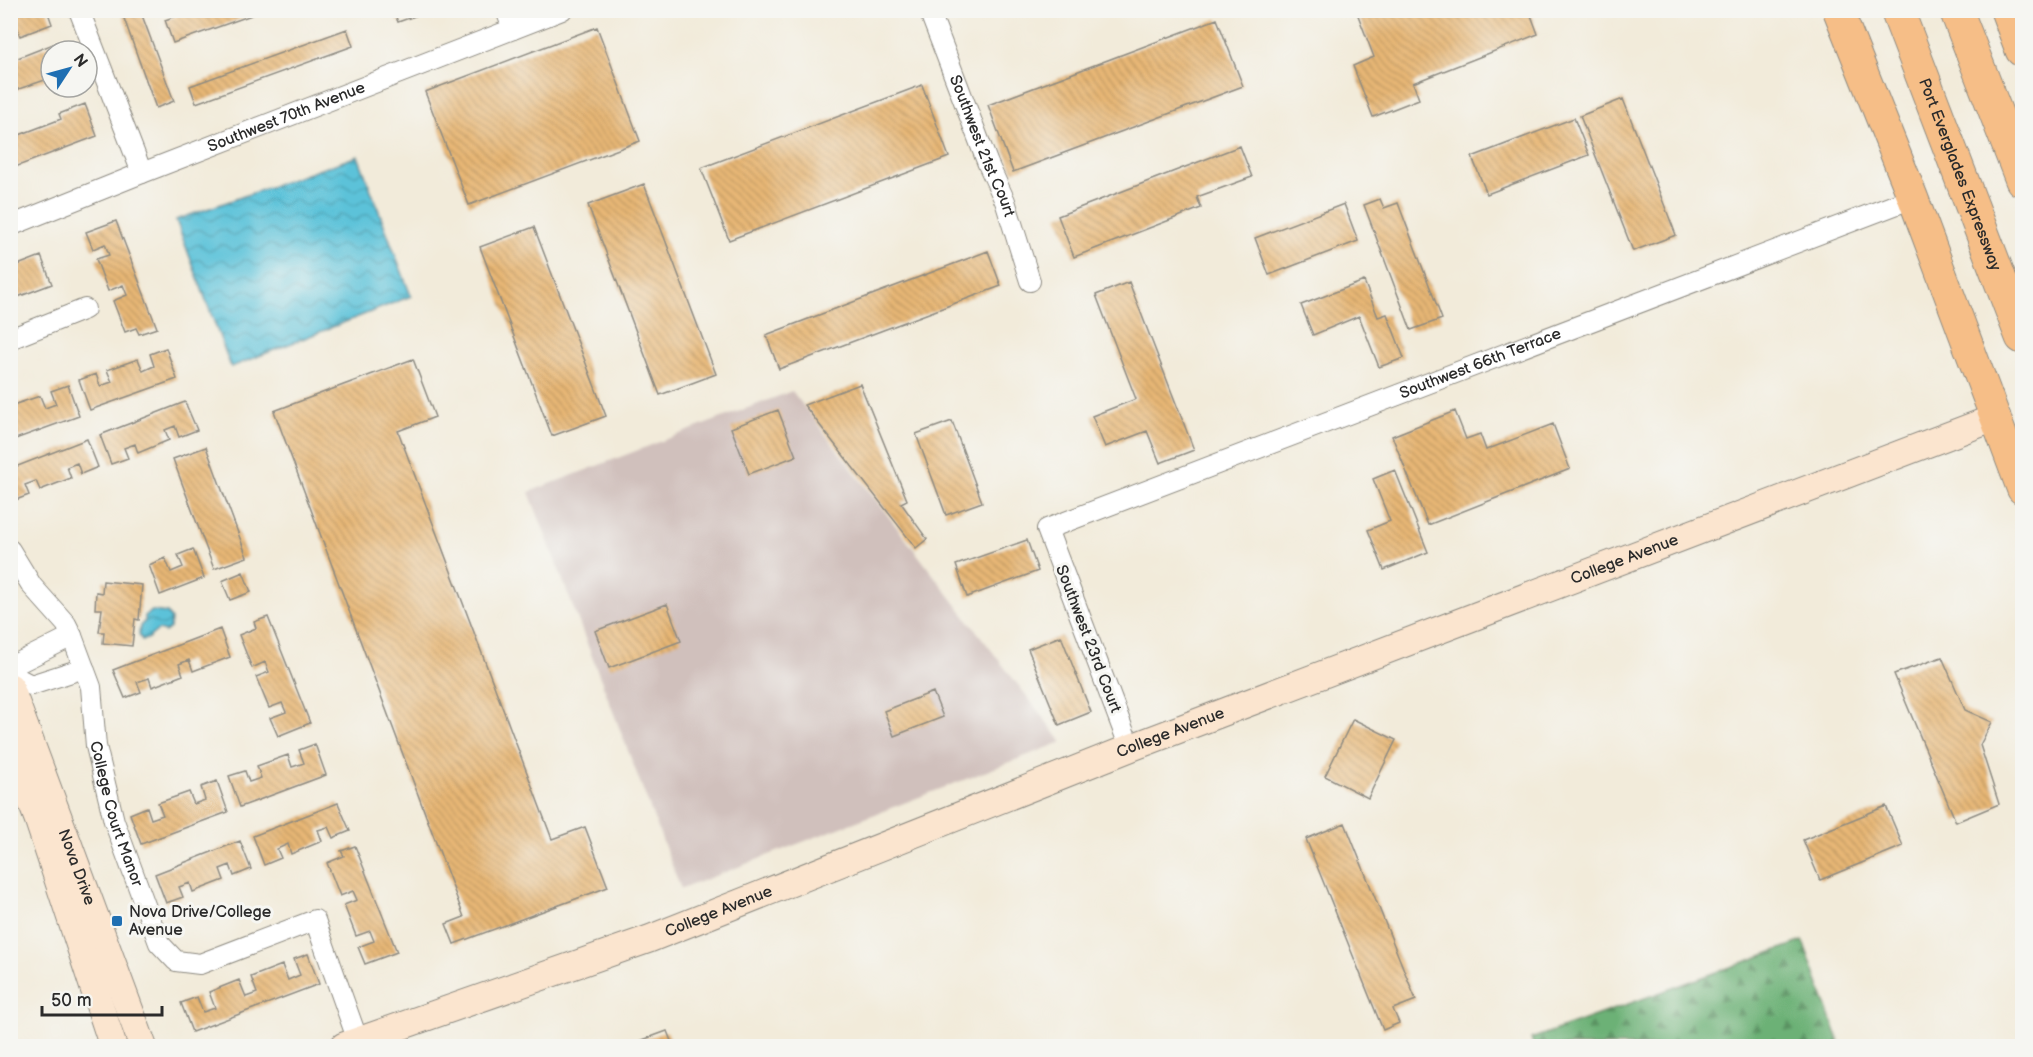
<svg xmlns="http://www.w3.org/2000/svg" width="2033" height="1057" viewBox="0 0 2033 1057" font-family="'Balsamiq Sans',sans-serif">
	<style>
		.industrial { fill: #d0c0bc }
		.forest { fill: url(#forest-firs); stroke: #4c6e50; stroke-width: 1.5 }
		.water { fill: url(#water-waves); stroke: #447682; stroke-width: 1.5 }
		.building { fill: url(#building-back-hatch) }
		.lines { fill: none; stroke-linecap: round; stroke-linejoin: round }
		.street-casing { stroke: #8e8b82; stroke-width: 22 }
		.secondary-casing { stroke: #8e8b82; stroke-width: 29 }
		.primary-casing { stroke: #8e8b82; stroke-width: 32 }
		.highway-casing { stroke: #8e8b82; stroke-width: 35 }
		.street { stroke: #fff; stroke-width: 20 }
		.secondary { stroke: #fbe5cf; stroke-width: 27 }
		.primary { stroke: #f6be87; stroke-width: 30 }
		.highway { stroke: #f6be87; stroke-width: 33 }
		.poi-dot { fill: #1f6fb2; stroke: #f6f6f2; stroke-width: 2 }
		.labels { text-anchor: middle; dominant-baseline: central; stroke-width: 6; stroke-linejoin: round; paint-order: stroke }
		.street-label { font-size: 16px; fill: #2b2b2b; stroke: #f6f6f2 }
		.poi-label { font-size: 16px; fill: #2b2b2b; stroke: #f6f6f2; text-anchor: start }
	</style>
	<defs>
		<pattern id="forest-firs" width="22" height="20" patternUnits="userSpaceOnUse" patternTransform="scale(1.5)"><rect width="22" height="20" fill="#6cb176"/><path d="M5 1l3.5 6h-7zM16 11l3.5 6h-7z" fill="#599061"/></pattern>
		<pattern id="water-waves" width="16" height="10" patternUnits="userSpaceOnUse" patternTransform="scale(1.5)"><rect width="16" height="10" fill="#5cc2d9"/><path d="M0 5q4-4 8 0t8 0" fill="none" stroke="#4c9eb0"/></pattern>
		<pattern id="building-back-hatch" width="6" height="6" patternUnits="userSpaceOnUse" patternTransform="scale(1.5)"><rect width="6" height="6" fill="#e8b776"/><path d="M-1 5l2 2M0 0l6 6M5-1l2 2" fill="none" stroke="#bc9561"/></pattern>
	</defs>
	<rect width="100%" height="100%" fill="#f6f6f2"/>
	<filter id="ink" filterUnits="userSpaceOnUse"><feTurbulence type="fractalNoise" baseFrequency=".0167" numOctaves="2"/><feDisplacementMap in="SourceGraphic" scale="12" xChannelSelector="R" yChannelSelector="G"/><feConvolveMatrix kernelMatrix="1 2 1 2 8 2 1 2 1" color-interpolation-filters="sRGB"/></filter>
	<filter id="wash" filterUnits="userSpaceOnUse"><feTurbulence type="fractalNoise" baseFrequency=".008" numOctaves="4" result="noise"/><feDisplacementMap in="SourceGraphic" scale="24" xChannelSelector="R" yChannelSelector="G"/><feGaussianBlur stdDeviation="1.35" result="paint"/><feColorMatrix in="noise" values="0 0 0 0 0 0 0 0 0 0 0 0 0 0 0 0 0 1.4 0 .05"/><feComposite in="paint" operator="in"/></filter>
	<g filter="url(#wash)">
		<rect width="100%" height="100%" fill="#f2ebda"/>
		<path class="industrial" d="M792,391L1062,742L681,889L529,492Z"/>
		<path class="forest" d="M1803,941L1841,1046H1534L1531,1039Z"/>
		<path class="water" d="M358,156L411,296L231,367L176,220Z
			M152,611L167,613L171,619L170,628L165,632L158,630L147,639L142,640L139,635L140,626L145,621V616Z"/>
		<g id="blocks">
			<path class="building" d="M10,10H47L52,24L20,36Z
				M121,10H140L174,101L156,108Z
				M193,10H263V11L173,43L165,20Z
				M393,10H429V11L398,22Z
				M1356,10H1529L1538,34L1413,83L1419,99L1373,117L1353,66L1374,57Z
				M1217,19L1243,86L1013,172L988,105Z
				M597,27L640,141L469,205L425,92Z
				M347,29L353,46L196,103L190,86Z
				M61,41L65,51H51V78L10,92V61Z
				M922,85L949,157L729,240L701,168Z
				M1623,99L1676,235L1633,251L1580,116Z
				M85,104L97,136L10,169V134L12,133L14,137L61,119L59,114Z
				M1574,118L1589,155L1487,194L1472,157Z
				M1240,146L1252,177L1197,197L1201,208L1074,257L1058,216Z
				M644,184L716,374L660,395L588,205Z
				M1380,199L1384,208L1398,203L1442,319L1411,330L1364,205Z
				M1344,204L1358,241L1269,275L1255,238Z
				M116,221L157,328L139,334L136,328L125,332L113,301L127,295L123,285L108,291L96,259L109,255L105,244L93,249L86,232Z
				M534,227L606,416L552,436L480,247Z
				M988,251L1001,286L779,369L766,335Z
				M41,256L52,284L15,298L10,288V268Z
				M1364,281L1378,317L1387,314L1404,358L1379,367L1359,316L1313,335L1301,305Z
				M1129,282L1194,450L1160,463L1147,431L1105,447L1092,416L1136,399L1096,295Z
				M166,348L177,379L90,410L79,380L96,374L100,386L112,382L107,370L138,359L143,371L154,366L150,354Z
				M413,359L435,417L398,431L552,839L585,827L608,887L454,944L446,924L464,917L274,411Z
				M860,384L907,500L901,503L927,539L916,548L804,405Z
				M68,385L79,416L10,441V420L13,419L10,406L40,396L45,408L56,404L51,391Z
				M185,402L197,430L179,437L175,426L165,430L169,440L138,453L135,444L124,448L128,458L111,464L100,435Z
				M778,410L796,456L749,474L731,428Z
				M1455,411L1466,439L1480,434L1486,450L1553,424L1570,469L1428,525L1392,436Z
				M952,421L982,502L946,515L916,434Z
				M87,439L98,467L81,474L77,463L67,467L71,478L40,490L36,481L25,485L29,495L13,501L10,496V469Z
				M206,447L247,557L214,569L173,459Z
				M1395,470L1428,552L1384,570L1368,530L1390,521L1373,479Z
				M1027,540L1038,571L967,597L956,565Z
				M193,549L204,578L160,595L149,565L165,558L171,572L183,567L178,555Z
				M243,572L251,592L230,600L222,581Z
				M103,581L142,585L139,620L135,619L132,646L103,643L104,632H99L102,609H95L96,592L102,593Z
				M667,604L681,641L609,668L595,631Z
				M268,617L310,723L278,736L270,718L286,712L282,703L269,708L256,677L269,672L265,662L252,668L239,635L256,628L254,622Z
				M220,629L230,657L193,671L189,660L179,664L183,675L152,687L149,678L137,682L141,692L125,698L113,670Z
				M1061,636L1091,712L1059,725L1028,649Z
				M1942,657L1965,710L1992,722L1980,745L1999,804L1956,822L1894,674Z
				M933,692L943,717L894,736L884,711Z
				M1353,719L1396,740L1368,798L1325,776Z
				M315,744L326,775L240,807L229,776L245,771L249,782L261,778L257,766L288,755L292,767L304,763L299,750Z
				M217,781L228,812L141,844L130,814L147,807L151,819L163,815L158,803L189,792L194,804L205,800L201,787Z
				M338,803L350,831L333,838L328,827L318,830L322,841L291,854L288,844L277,849L281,858L264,865L253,836Z
				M1886,806L1903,846L1820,880L1803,840Z
				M1345,823L1416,1000L1393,1009L1399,1023L1383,1030L1306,839Z
				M240,841L251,869L234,876L230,865L220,869L224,880L193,892L190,883L179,887L183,897L166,903L155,874Z
				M355,846L397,952L365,964L358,947L374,941L370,931L356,936L344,905L357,900L353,891L340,896L327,863L344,856L341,851Z
				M308,954L319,984L192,1032L181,1003L197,997L203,1012L215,1008L209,992L239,980L246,997L257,993L251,977L282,965L288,980L300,975L294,959Z
				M667,1031L673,1046H626Z"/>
		</g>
	</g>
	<g filter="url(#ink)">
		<use href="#blocks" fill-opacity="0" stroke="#8e8b82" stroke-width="1.5"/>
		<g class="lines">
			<defs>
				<g id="street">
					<path d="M79,10L142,173"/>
					<path d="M506,10L513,29"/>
					<path id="s1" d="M929,10L988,164L1005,201L1030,281"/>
					<path id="s2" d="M10,226L142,173L562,10"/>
					<path d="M10,339L85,309"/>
					<path id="s3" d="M10,550L32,586L66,624L72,636L91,687L96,746L114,821L159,943L176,961L200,964L315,920L358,1041"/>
					<path d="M10,667L72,636"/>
					<path d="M10,674L31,685L84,668"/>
					<path id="s4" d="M1130,748L1047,529L1913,198"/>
				</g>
				<g id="secondary">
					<path id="s5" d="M10,687L143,1046"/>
					<path d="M10,746L38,819L113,1046"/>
					<path id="s6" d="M344,1046L649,939L1130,748L1997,417"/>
				</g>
				<path id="primary" d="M1838,10L1913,198L2022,489"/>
				<g id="highway">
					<path id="s7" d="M1897,10L2022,337"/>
					<path d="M1956,10L2022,180"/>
					<path d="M2007,10L2022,50"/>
				</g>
			</defs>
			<use href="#street" class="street-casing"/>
			<use href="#secondary" class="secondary-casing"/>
			<use href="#primary" class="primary-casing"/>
			<use href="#highway" class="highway-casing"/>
			<use href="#street" class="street"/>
			<use href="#secondary" class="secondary"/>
			<use href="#primary" class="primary"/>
			<use href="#highway" class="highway"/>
		</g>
	</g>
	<rect class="poi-dot" x="111" y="915" width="12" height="12" rx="3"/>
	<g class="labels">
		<g class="street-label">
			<text stroke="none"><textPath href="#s2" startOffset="297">Southwest 70th Avenue</textPath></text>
			<text stroke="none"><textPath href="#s1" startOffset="146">Southwest 21st Court</textPath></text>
			<text stroke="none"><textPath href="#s7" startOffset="176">Port Everglades Expressway</textPath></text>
			<text stroke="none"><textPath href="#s4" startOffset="698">Southwest 66th Terrace</textPath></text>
			<text stroke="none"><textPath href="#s6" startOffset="1370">College Avenue</textPath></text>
			<text transform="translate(1088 639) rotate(69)">Southwest 23rd Court</text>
			<text stroke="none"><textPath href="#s6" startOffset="884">College Avenue</textPath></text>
			<text stroke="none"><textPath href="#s3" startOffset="291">College Court Manor</textPath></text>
			<text stroke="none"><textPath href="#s5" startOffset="192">Nova Drive</textPath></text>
			<text stroke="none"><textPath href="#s6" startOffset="398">College Avenue</textPath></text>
		</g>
		<g class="poi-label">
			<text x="129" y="912">Nova Drive/College<tspan x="129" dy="18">Avenue</tspan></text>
		</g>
	</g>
	<rect width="2033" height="1057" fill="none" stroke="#f6f6f2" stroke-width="36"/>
	<g transform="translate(69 69) rotate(54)"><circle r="28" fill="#f6f6f2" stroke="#a5a5a2" stroke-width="1.5"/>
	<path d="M0-4.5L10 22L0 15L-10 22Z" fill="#1f6fb2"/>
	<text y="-9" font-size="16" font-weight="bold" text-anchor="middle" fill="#2b2b2b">N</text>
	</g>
	<path d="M42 1006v9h120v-9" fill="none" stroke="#2b2b2b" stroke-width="3"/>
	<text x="51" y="1006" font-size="18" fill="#2b2b2b" stroke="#f6f6f2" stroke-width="4.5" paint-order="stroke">50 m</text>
</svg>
